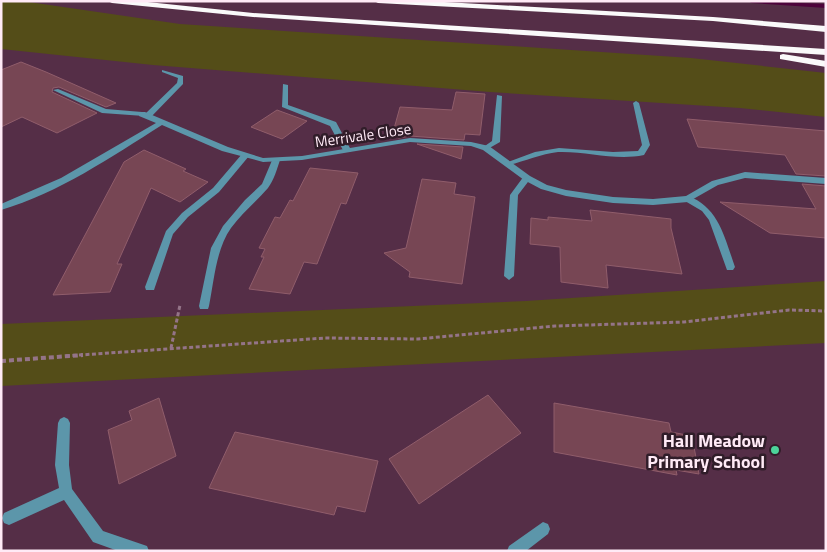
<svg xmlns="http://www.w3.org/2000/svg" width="827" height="552" viewBox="0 0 827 552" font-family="'Titillium Web',sans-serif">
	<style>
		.green { fill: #544d18 }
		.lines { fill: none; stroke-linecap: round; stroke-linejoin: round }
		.stream { fill: #4e023b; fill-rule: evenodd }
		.building { fill: #774654; stroke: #905d6b }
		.path-far1 { stroke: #947488; stroke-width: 3; stroke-dasharray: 4 2.5; stroke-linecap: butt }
		.path { stroke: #947488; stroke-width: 4; stroke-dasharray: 5 3; stroke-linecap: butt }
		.lane { fill: #5c96aa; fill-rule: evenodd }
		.street { fill: #5c96aa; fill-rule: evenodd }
		.highway { fill: #fafafa; fill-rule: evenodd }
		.poi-dot { fill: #4cd39a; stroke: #301d29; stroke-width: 2 }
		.labels { text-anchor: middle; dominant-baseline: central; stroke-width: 5; stroke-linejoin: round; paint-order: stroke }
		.street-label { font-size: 15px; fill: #ffeaf6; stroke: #301d29 }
		.near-poi-label { font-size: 18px; font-weight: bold; fill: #ffeaf6; stroke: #301d29; text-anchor: end }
	</style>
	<rect width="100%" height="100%" fill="#552e47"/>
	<path class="green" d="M1,1H22L180,24L691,58L826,73V117L740,108L490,92L153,65L1,49Z
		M826,281V343L1,386V324L526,301Z"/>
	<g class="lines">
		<path class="stream" d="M749,1L826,4V8L751,3Z"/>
	</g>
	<path class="building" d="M21,62L46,72L116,103L106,107L59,87L53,88L52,92L97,113L57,133L22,117L1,127V70Z
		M456,92L485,94L480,135L465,134L464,140L410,136L399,138L392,136L400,107L452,110Z
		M277,110L307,121L282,139L251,127Z
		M687,119L826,131V176L796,174L785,155L698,147Z
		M417,144L463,147L461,159Z
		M144,150L186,169L183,171L208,182L180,202L151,188L117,264H122L110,292L53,295L124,162Z
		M310,168L358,173L346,204L341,203L317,264L304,262L290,294L249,289L264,257H261L265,249L259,248L275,217L280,218L290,200L293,201Z
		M422,179L456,183L454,194L475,197L462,284L409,277L410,272L384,253L406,248Z
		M802,184L826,186V238L770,233L720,202L816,209Z
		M590,210L671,219V228L682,274L606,265L608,288L561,282L560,247L530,244L531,218L548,220V217L592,221Z
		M488,395L521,433L419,504L389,459Z
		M159,398L176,456L119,484L108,430L132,420L129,411Z
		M554,403L669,423L671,432L692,436L699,474L676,470L677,475L554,452Z
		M235,432L378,461L365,512L337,506L334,515L209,488Z"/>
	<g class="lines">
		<path class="path-far1" d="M171,348L180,305
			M66,356L325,338L418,339L555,326L684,322L789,310L826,311"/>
		<path class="path" d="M1,361L83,355"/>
		<path class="lane" d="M162,70L183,76V84L150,118H147L144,116L102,113L53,90L58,89L106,109L142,112L145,114L177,83L178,78L162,72Z
			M283,84L288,85V105L336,122L351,150L350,152H344L330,126L282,107Z
			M497,95L502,96L500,142L486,150L482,148L492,141Z
			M636,101L639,103L650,145L644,155C615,161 587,151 558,152C541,154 525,161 509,165L505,163L535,152L559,148L613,152L638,151L642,145L633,103Z
			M242,154H245L249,156L219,192L188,217L173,234L155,287L154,290H146L145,287L166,231L182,213L213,188Z
			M273,158H276L280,160C277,169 274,180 268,188C256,202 242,213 231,228C216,249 214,281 209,306L208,309H200L199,306L211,248L223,226L245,200L262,184Z
			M527,175L531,178L518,195L514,276L509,280L504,276L510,195L524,176Z
			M688,196C719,207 725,239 735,267L733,270H727L709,220L702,211L685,201L684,199L685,197Z"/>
		<path class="street" d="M139,112H145L228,147L263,158L302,156L410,138L471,142L489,146L530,176L547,185L566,190L613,197L653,199L686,196L712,181L745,172L826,178V184L745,178L718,185L688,202L653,205L613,203L566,196L541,189L524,180L483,150L471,146L410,142L302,160L263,162L222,151L162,125C111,157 59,193 1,210V204L61,178L156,123L139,116Z
			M64,417L68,419L70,423L69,465L72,489L103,531L147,546L149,551H118L93,542L64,500L9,525L4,523L2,518L4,513L59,488L55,465L58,423L60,419Z
			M543,522L548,524L550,529L548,534L526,551H507L509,546Z"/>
		<path class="highway" d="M108,1H138L253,13L826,49V55L253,17L112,3Z
			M374,1H427L713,17L826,26V32L713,21L378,3Z
			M783,54L826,61V67L780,59V55Z"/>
	</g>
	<circle class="poi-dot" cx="775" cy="450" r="5"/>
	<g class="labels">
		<g class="street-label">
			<text transform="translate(363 135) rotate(-8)">Merrivale Close</text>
		</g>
		<g class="near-poi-label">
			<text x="765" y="440">Hall Meadow<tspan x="765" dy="21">Primary School</tspan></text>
		</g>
	</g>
	<rect width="827" height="552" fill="none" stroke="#ffeaf6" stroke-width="5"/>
</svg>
